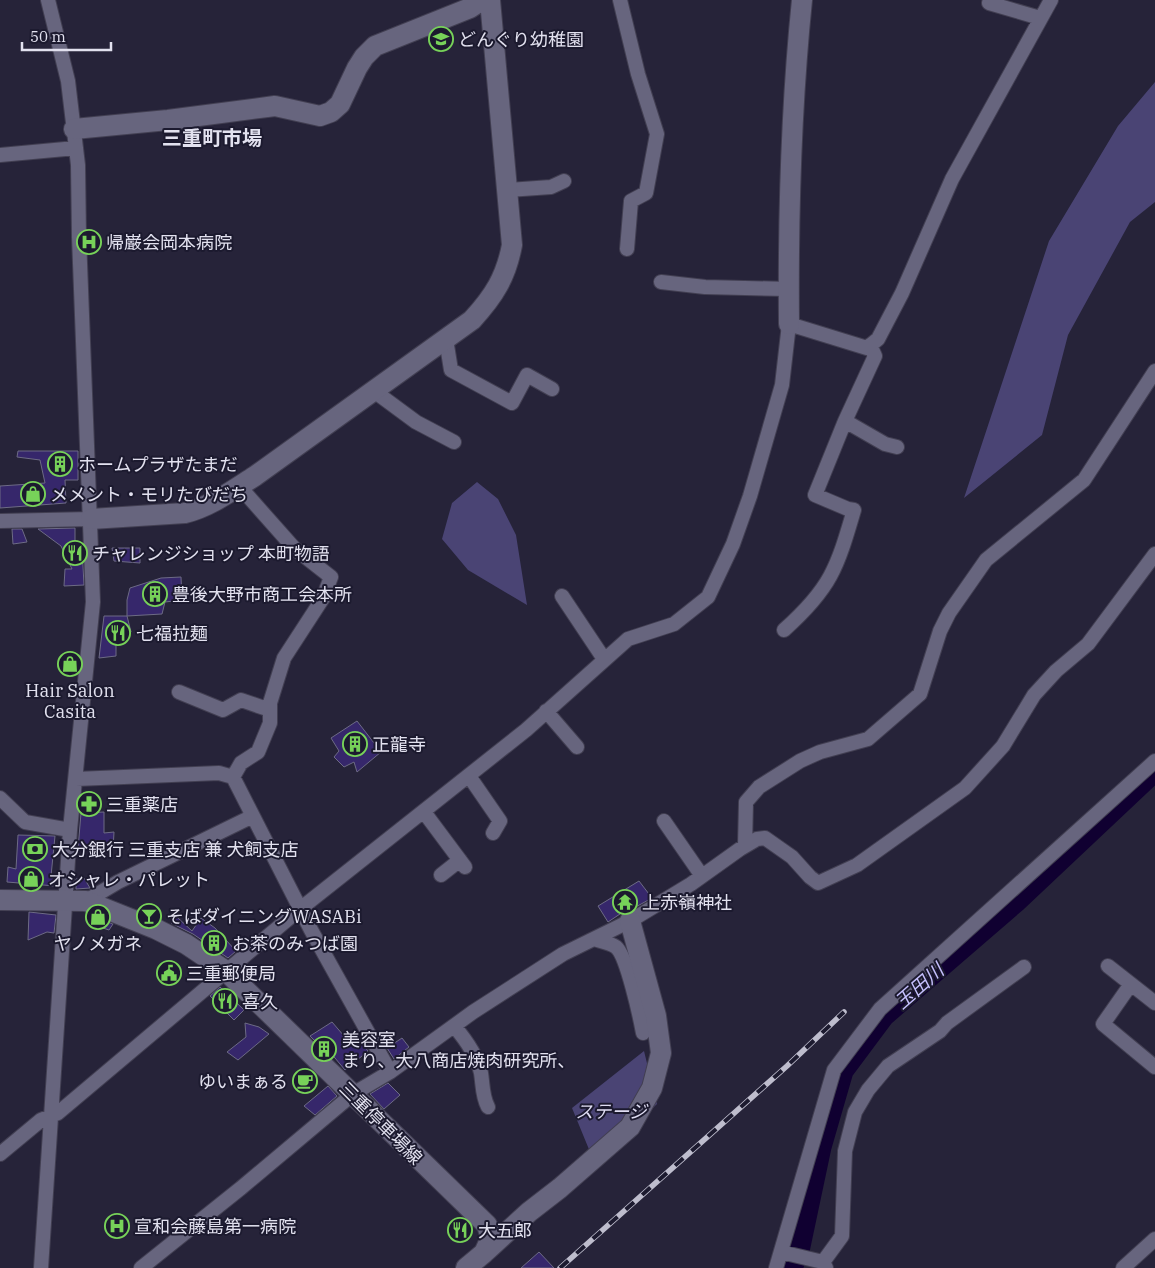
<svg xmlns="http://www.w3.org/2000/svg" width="1155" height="1268" viewBox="0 0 1155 1268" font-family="'IBM Plex Serif','Noto Sans JP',serif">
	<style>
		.green { fill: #4a4474 }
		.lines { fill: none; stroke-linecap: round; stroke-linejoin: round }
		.river { stroke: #100031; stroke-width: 21 }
		.building { fill: #36276b; stroke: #6d6b85 }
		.street-casing { stroke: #423f52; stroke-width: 16 }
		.secondary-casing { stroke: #423f52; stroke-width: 22 }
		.street { stroke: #67657e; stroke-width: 14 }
		.secondary { stroke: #67657e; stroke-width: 20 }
		.rail-casing { stroke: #bebdcd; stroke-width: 5.5 }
		.rail { stroke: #1c1a2f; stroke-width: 4; stroke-dasharray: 11; stroke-linecap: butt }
		.labels { text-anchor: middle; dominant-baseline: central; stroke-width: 4; stroke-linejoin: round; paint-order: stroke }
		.poi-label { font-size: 18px; fill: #e2e1ef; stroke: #1c1a2f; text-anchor: start }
		.park-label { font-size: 18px; font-style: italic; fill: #dfddf3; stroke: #1c1a2f }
		.street-label { font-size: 18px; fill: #e2e1ef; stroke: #1c1a2f }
		.water-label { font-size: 19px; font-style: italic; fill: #c6c0fe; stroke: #1c1a2f }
		.quarter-label { font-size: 20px; font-weight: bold; fill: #e2e1ef; stroke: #1c1a2f }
	</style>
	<rect width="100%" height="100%" fill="#262339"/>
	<path class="green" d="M1155,82V202L1130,222L1068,335L1042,435L964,498L1049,241L1118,126Z
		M477,482L498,499L516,535L527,605L468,570L442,539L452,503Z
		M644,1051L657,1104L595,1164L572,1108Z"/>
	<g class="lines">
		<path class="river" d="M792,1268L799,1251L821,1147L843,1071L884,1016L1016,902L1155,771"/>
	</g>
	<path class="building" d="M18,451H78V480H65L66,503L0,508V486L45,483L40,460L17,457Z
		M75,528V547H82L84,585L64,586L65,569H72L61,546L38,529Z
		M12,529H22L27,542L13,544Z
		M112,548H140V563L114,561Z
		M181,577L182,600L165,602L162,614L127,616V600L130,588L161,578Z
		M104,616H127L131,632H116V656L99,658Z
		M357,721L381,752L357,772L354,762L344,767L334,757L339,751L331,738Z
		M104,812V833L114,832L113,850L78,849L81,813Z
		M18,835L55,836L51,876H55V886L7,882L8,867L16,869Z
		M84,878L90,888L76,889V879Z
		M639,881L652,898L632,909L626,910L608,922L598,906Z
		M29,912L56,915L54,933L47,932L28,940Z
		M92,916L113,924L109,930L88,923Z
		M177,917L192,931L201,918L215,928L236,951L228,958L193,934L171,923Z
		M220,987L244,1010L234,1020L210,996Z
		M332,1022L350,1043L357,1037L368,1051L345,1070L330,1052L328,1054L310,1036Z
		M245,1023L259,1027L269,1034L238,1060L227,1052L246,1037Z
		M402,1038L409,1047L394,1059L387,1048Z
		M388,1083L400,1095L384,1109L370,1094Z
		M328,1086L337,1096L315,1115L304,1106Z
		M539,1252L554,1268H521Z"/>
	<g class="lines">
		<defs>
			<path id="street" d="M620,0L638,74L657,134L646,193L631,201L627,249
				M989,3L1040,18
				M0,155L76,148
				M508,190L551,187L564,181
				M661,282L705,287L788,289
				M446,339L451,370L512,403L527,375L552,389
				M374,391L416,422L454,442
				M845,421L885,444L897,447
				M0,521L91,519
				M562,596L604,659
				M784,630C831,588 837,568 854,510L848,509L815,495L845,421L875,356L870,345
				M179,692L223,710L241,700L270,710
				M546,711L577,747
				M469,776L500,821L493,833
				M233,777L241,763L258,752L270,723V703L284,658L323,598L331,577L294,548L239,486
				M76,779L219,773L233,777L311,930L390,1072
				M0,798L25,822L70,830
				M424,812L465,867
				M664,821L702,876
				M745,846L746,802L759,787L800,761L820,752L868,739L920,694L940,631L949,613L986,560L1084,480L1155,371
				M441,875L460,860
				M86,901L118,882L253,816
				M594,939C600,941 611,943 616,947C627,956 640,1017 643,1033
				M1108,966L1155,1003
				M1131,984L1103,1024L1155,1067
				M454,1026C466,1040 477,1055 481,1073C483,1085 482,1096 488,1107
				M0,1154L41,1120L58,1113L300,909L526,730L628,639L674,624L708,597L733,544L750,496L782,385L789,324L867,348L878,339L902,293L952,179L1051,0
				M781,1252L823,1262L826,1268
				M823,1262L842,1236L845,1151L855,1112L868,1090L888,1066L940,1031L947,1023L1024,967
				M41,1268L70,830L93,602L79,237L78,165L68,81L48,0
				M141,1268L241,1188L353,1094L390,1072L473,1012L563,954L630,921L691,884L740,849L757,839L765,838L792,857L810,877L818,883L857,865L965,788L1003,746L1034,695L1056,671L1088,644L1155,554
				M776,1268L834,1070L880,1009L1155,761
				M1123,1268L1155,1239"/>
			<path id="secondary" d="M74,129L168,120L275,106L320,116L331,112L340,104L357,68L364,57L375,46L470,8L482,0
				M789,324C788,216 791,108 802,0
				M91,519L185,513C210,507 233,490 255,476L472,320C494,296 506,277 512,245L490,0
				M0,900L86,901L156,929L186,944L226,971L487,1225L491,1238L484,1253L466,1268
				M485,1252L529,1212L560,1188L630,1127L652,1088L661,1053L656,1016L630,921"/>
		</defs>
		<use href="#street" class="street-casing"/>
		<use href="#secondary" class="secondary-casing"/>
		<use href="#street" class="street"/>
		<use href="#secondary" class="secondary"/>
		<defs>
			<path id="rail" d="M560,1268L787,1066L844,1012"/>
		</defs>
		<use href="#rail" class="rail-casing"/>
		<use href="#rail" class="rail"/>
	</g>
	<defs>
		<symbol id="school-ring" viewBox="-11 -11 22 22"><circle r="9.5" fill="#1c1a2f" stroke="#77d259" stroke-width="1.5"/><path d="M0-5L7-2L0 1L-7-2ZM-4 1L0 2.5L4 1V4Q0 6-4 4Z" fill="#77d259"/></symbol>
		<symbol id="hospital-ring" viewBox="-11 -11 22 22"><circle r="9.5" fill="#1c1a2f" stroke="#77d259" stroke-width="1.5"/><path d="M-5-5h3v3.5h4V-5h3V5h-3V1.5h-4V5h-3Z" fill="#77d259"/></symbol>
		<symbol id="building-ring" viewBox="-11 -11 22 22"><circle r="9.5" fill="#1c1a2f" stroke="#77d259" stroke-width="1.5"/><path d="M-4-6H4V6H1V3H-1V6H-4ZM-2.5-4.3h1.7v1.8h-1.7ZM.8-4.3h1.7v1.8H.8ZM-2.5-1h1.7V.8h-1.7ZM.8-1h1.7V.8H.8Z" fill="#77d259"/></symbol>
		<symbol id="shop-ring" viewBox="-11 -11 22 22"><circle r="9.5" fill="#1c1a2f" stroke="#77d259" stroke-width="1.5"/><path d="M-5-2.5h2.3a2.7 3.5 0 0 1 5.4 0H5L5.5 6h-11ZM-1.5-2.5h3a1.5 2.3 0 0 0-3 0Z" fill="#77d259"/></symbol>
		<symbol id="restaurant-ring" viewBox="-11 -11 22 22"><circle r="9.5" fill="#1c1a2f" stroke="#77d259" stroke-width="1.5"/><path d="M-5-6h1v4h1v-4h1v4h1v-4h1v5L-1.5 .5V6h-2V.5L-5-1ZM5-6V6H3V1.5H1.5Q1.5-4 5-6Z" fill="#77d259"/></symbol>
		<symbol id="pharmacy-ring" viewBox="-11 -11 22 22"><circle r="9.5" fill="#1c1a2f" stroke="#77d259" stroke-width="1.5"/><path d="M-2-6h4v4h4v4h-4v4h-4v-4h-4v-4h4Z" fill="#77d259"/></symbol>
		<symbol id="bank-ring" viewBox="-11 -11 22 22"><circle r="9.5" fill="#1c1a2f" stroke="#77d259" stroke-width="1.5"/><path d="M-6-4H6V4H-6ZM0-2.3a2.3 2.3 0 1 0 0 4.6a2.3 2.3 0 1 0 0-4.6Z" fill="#77d259"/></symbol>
		<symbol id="temple-ring" viewBox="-11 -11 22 22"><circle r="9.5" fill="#1c1a2f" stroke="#77d259" stroke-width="1.5"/><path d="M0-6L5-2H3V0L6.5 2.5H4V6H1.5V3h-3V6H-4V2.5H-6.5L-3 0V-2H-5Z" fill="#77d259"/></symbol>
		<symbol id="bar-ring" viewBox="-11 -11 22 22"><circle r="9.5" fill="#1c1a2f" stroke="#77d259" stroke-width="1.5"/><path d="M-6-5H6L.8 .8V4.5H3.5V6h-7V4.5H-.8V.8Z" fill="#77d259"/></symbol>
		<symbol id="civic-ring" viewBox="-11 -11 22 22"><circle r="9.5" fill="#1c1a2f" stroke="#77d259" stroke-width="1.5"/><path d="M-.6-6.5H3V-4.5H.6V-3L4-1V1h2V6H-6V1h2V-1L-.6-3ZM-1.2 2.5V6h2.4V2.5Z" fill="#77d259"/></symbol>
		<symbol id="cafe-ring" viewBox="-11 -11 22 22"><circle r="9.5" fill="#1c1a2f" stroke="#77d259" stroke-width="1.5"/><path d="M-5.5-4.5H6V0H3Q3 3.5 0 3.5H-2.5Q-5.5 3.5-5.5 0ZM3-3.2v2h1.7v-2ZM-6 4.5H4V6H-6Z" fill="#77d259"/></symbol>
	</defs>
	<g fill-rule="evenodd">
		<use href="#school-ring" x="427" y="25" width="28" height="28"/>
		<use href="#hospital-ring" x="75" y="228" width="28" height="28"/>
		<use href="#building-ring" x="46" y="450" width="28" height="28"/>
		<use href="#shop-ring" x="19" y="480" width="28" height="28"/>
		<use href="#restaurant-ring" x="61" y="539" width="28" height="28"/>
		<use href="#building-ring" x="141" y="580" width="28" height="28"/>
		<use href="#restaurant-ring" x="104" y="619" width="28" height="28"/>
		<use href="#shop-ring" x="56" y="650" width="28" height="28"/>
		<use href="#building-ring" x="341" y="730" width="28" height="28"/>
		<use href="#pharmacy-ring" x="75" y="790" width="28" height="28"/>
		<use href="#bank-ring" x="21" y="835" width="28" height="28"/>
		<use href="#shop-ring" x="17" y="865" width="28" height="28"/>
		<use href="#temple-ring" x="611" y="888" width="28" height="28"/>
		<use href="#bar-ring" x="135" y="902" width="28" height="28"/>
		<use href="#shop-ring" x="84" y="903" width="28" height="28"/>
		<use href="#building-ring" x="200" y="929" width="28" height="28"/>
		<use href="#civic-ring" x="155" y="959" width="28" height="28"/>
		<use href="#restaurant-ring" x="211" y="987" width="28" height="28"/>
		<use href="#building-ring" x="310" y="1035" width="28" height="28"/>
		<use href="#cafe-ring" x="291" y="1067" width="28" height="28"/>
		<use href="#hospital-ring" x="103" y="1212" width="28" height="28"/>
		<use href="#restaurant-ring" x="446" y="1216" width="28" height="28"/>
	</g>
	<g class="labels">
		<g class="poi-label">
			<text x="458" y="39">どんぐり幼稚園</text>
			<text x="106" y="242">帰巌会岡本病院</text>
			<text x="78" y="464">ホームプラザたまだ</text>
			<text x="50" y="494">メメント・モリたびだち</text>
			<text x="92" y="553">チャレンジショップ 本町物語</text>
			<text x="172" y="594">豊後大野市商工会本所</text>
			<text x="136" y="633">七福拉麺</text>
			<text x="70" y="690" text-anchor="middle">Hair Salon<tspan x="70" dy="21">Casita</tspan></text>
			<text x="372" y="744">正龍寺</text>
			<text x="106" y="804">三重薬店</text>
			<text x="52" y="849">大分銀行 三重支店 兼 犬飼支店</text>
			<text x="48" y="879">オシャレ・パレット</text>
			<text x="642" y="902">上赤嶺神社</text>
			<text x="166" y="916">そばダイニングWASABi</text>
			<text x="98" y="943" text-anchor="middle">ヤノメガネ</text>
			<text x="232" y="943">お茶のみつば園</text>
			<text x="186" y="973">三重郵便局</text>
			<text x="242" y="1001">喜久</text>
			<text x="342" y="1039">美容室<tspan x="342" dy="21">まり、大八商店焼肉研究所、</tspan></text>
			<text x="288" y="1081" text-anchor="end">ゆいまぁる</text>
			<text x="134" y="1226">宣和会藤島第一病院</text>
			<text x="478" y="1230">大五郎</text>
		</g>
		<g class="park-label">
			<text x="611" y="1111">ステージ</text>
		</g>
		<g class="street-label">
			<text transform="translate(381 1123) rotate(45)">三重停車場線</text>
		</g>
		<g class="water-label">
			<text transform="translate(919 986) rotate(-41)">玉田川</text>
		</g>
		<g class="quarter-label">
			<text x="212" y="137">三重町市場</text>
		</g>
	</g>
	<path d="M22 42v8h89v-8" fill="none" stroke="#e2e1ef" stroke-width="2.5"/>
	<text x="30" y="42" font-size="15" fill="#e2e1ef" stroke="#1c1a2f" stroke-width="4" paint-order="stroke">50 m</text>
</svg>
